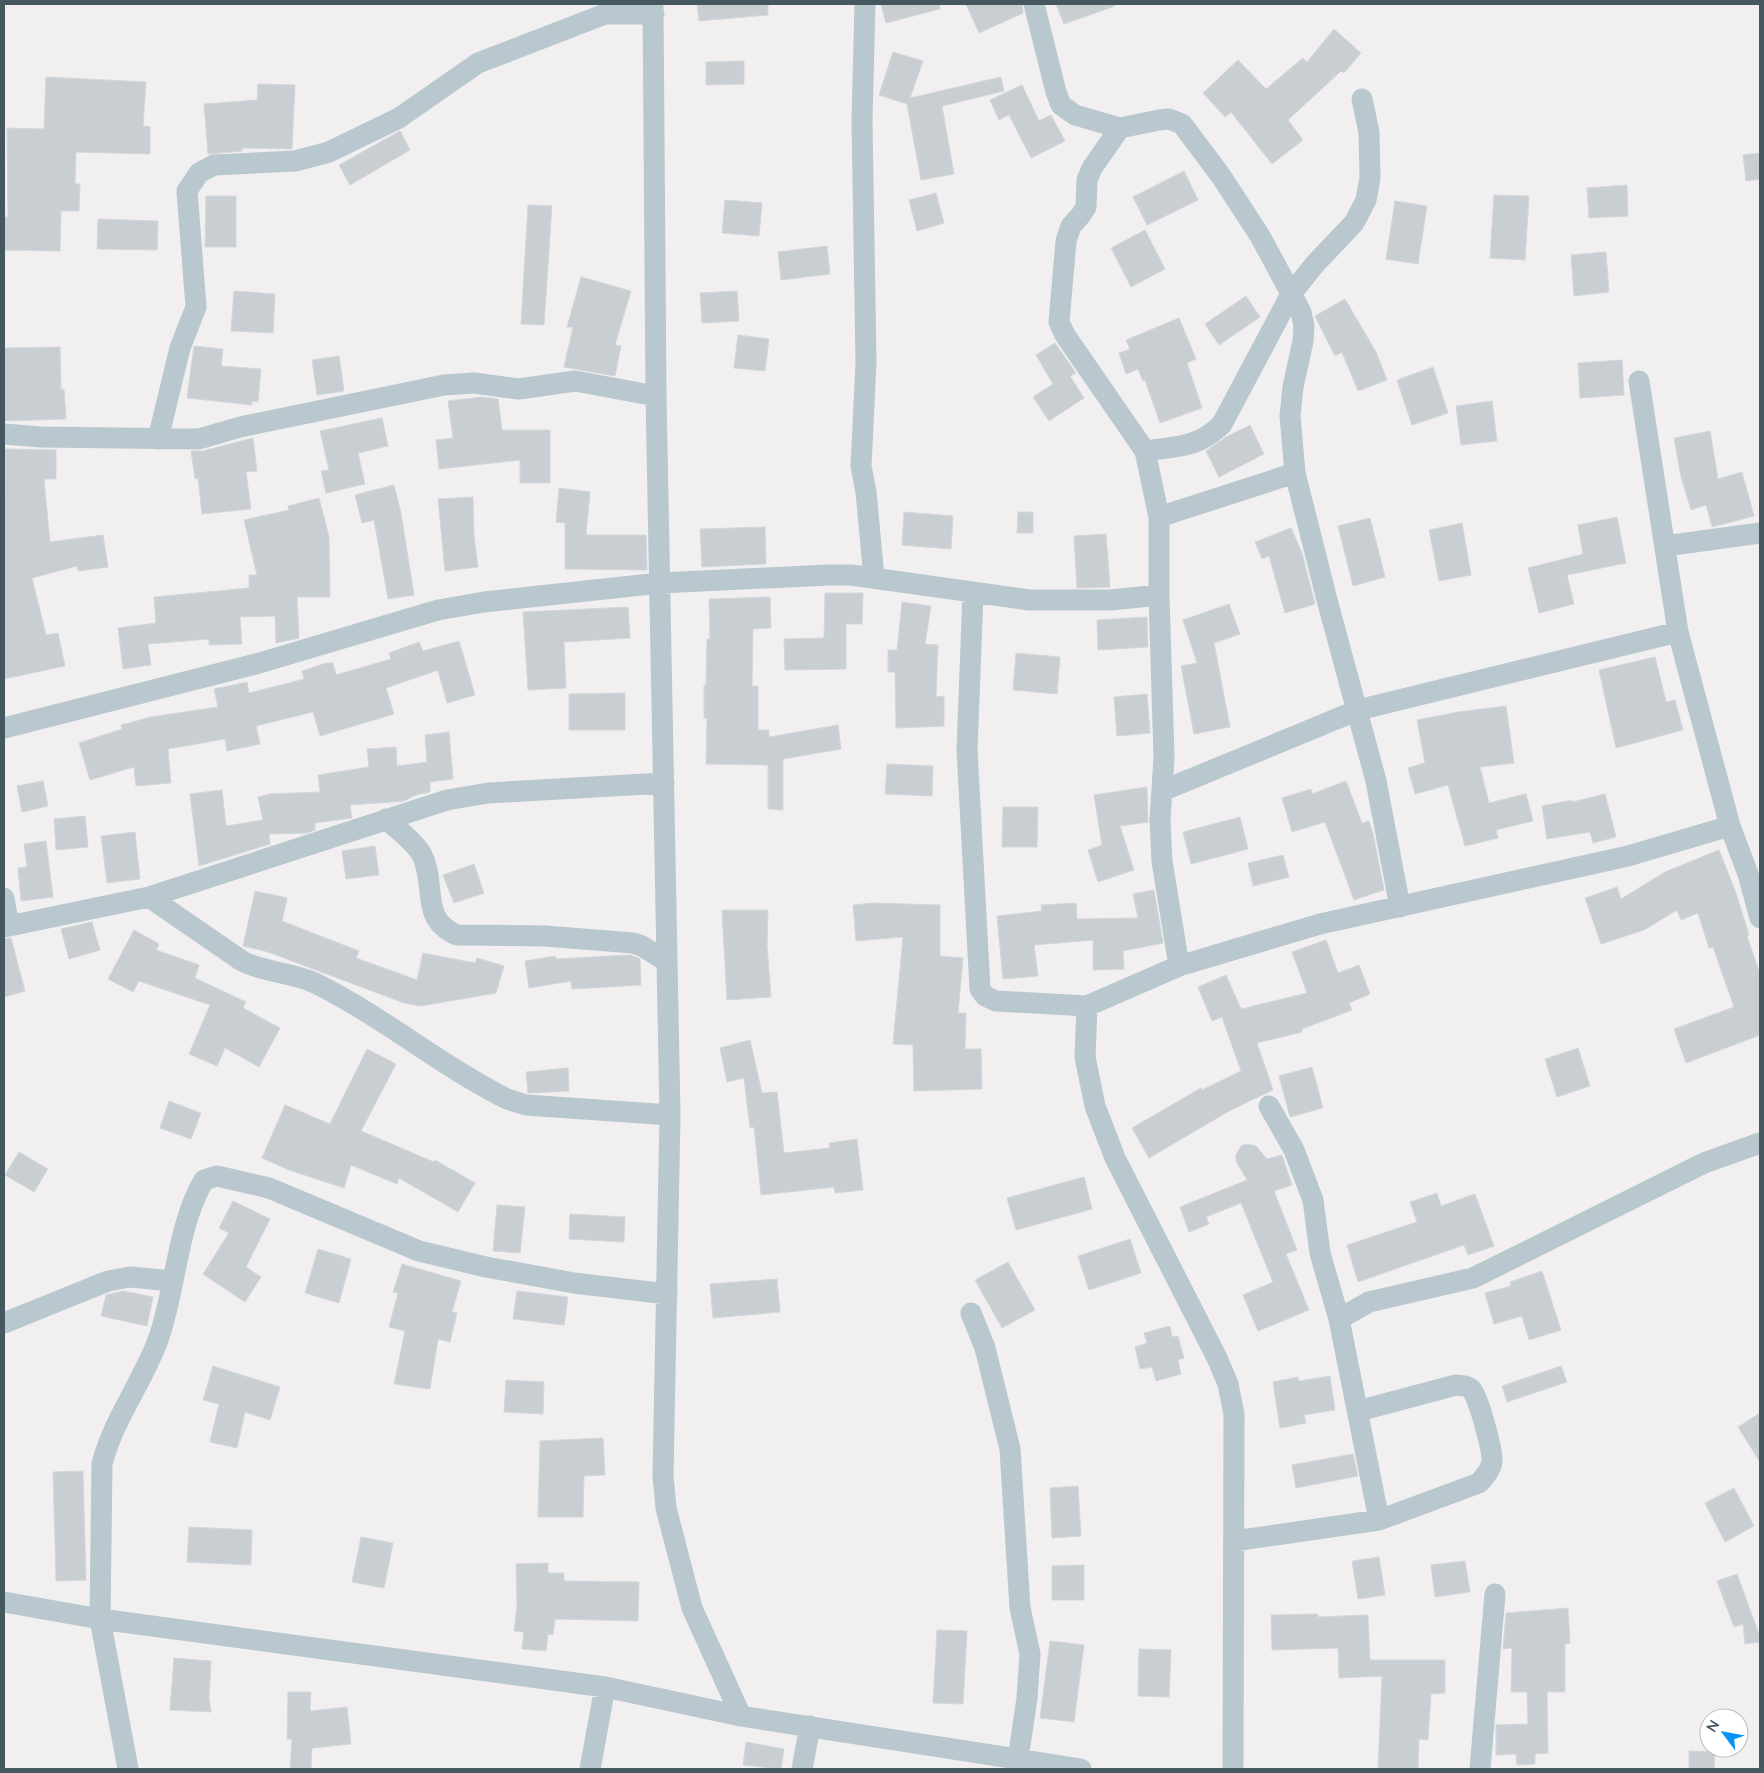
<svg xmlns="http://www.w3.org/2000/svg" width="1764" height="1773" viewBox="0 0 1764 1773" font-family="Lato,sans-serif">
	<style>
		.building { fill: #c9ced3; stroke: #d3d7dc }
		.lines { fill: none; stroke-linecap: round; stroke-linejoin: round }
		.minor { stroke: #b9c7ce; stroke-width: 21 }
	</style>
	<rect width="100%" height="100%" fill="#f2eff0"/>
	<path class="building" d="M697,4H768V15L699,21Z
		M881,4H940V9L886,23Z
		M966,4H1022L1023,13L979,33Z
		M1056,4H1114L1115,6L1064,24Z
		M1334,29L1361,53L1344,73L1341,71L1288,120L1303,140L1272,164L1231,112L1225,117L1203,93L1238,60L1266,89L1303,58L1307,62Z
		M893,52L923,61L910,98L1001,77L1004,91L942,106L954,174L921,180L907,104L879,95Z
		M744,61V84L706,85V62Z
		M46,77L146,82L143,126L150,127V154L76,152L75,184H80L79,211H61L60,251L4,250V217H8L7,128L44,129Z
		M258,84L295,85L292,149L242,148V151L208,154L204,104L257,100Z
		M1022,85L1039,121L1051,115L1065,141L1031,158L1009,115L999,120L990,100Z
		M400,131L410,150L350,185L339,165Z
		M1760,153V179L1746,181L1743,155Z
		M1184,171L1198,200L1147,225L1133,197Z
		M1627,185L1628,216L1589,218L1587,188Z
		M936,193L944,223L917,231L909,200Z
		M1494,195L1529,196L1525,260L1490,258Z
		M206,196H236V247H205Z
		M725,200L762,203L759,236L722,233Z
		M1395,201L1427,206L1418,264L1386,259Z
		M528,205L552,206L544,325L521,324Z
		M98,219L158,221L157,250L97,249Z
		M1145,230L1165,269L1131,287L1111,248Z
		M827,246L830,274L781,280L778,252Z
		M1606,252L1609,292L1574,296L1571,255Z
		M581,277L631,291L615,345L621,346L615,376L564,367L573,327H567Z
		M234,291L275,294L273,333L231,331Z
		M737,291L739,321L702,323L700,293Z
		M1246,296L1260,317L1219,345L1205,324Z
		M1345,299L1376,352L1387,380L1358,391L1342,352L1335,356L1315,316Z
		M1179,318L1196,359L1187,363L1202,408L1160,423L1145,380L1143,381L1138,369L1126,374L1119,353L1130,349L1126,340Z
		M738,335L769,339L765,371L734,368Z
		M1055,343L1076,373L1070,376L1084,398L1049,421L1033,397L1053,384L1036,355Z
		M194,346L223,349L221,366L261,369L258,402L252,401V405L187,398Z
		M60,347L61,389H64L66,419L4,421V348Z
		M339,356L344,391L317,395L312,360Z
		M1622,360L1624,395L1580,398L1578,363Z
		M1433,367L1448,413L1412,425L1397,380Z
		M481,397L498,399L502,430H550V483H520V460L439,469L436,440L453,438L448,401Z
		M1492,401L1497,441L1461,445L1456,406Z
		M382,418L388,446L358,453L365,484L326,493L321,471L329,470L320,431Z
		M1250,425L1264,454L1219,477L1206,451L1226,437Z
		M1710,431L1718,479L1742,472L1754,516L1712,527L1706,505L1691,510L1681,477L1674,438Z
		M253,438L257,471L246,472L251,509L202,514L198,478L195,479L191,451H203Z
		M5,449L56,450V479H44L50,542L103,535L108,567L78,571L77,566L32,578L46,635L58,633L65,666L4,679Z
		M394,485L401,513L414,595L388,599L374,520L362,523L355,495Z
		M559,488L590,492L586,535H646L647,570L565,569V523L556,522Z
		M473,497L474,536L478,567L445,571L438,499Z
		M319,498L329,537L330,597H297L299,638L276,643L275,616L240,617L242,644L209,645V639L148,644L151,665L123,669L118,628L156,623L154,597L249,588V575H257L244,520L289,510L288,506Z
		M904,512L953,516L951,549L902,545Z
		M1018,512H1033V533H1017Z
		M1617,517L1626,563L1567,575L1574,604L1539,613L1528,568L1583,554L1578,525Z
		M1370,518L1385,577L1353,586L1338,526Z
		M1462,523L1471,575L1439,581L1429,530Z
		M765,527L766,564L702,567L700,529Z
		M1291,528L1302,553L1315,604L1285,613L1269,556L1262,559L1255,542Z
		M1106,534L1110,587L1077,588L1074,536Z
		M825,593H863L862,624H846V669L785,670L784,639L824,638Z
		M770,597L771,628L753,629L752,686H758V730H769V737L838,725L841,749L783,759V810L768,809V765L706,764L707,718H704V685H706L707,639H710L709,599Z
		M902,602L931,606L925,644L938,645L936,697L944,696V726L896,728L895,672H888V650H897Z
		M1229,604L1240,634L1214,643L1230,727L1194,734L1181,666L1197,663L1183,620Z
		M628,607L630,638L564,642L566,688L528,690L523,612Z
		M1147,617L1148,647L1098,650L1097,620Z
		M459,641L475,695L447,703L438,670L386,688L394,714L320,736L313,712L256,726L260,744L227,751L225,739L168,749L171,783L136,786L134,767L90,780L79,743L122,729L121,725L151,717L218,707L214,689L247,682L249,693L304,679L302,671L326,663H333L336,675L391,659L389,653L419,642L423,651Z
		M1016,653L1060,657L1057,694L1013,690Z
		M1655,657L1666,702L1675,700L1683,730L1616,748L1599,670Z
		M625,693V730H569V694Z
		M1147,694L1150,733L1117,736L1114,697Z
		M1506,706L1514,763L1480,767L1489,803L1526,794L1533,821L1496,830L1498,838L1465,846L1448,785L1415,794L1408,768L1425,763L1417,720L1458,712Z
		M449,732L453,779L430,782V792L416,795L404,801L350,805L352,818L315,823V830L307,833L269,834L270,844L199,866L190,794L222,790L226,826L263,820L258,797L270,794L320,792L318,775L369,767L367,749L396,747L397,766L427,762L425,735Z
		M887,764L933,766L932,796L885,794Z
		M43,781L48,806L22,812L17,786Z
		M1346,781L1362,823L1369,821L1373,833L1384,890L1354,900L1325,822L1292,832L1282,798L1311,789L1312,794Z
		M1147,787L1148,822L1120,826L1134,870L1098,882L1088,850L1102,845L1094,795Z
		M1605,794L1616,837L1593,843L1590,832L1547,839L1542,806L1572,800V802Z
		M1003,807H1038L1037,847H1002Z
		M85,816L88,847L56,850L54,819Z
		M1240,817L1248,849L1191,864L1183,832Z
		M135,832L140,879L107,883L101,836Z
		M46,841L53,897L21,901L18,868L27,867L24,844Z
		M375,846L379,875L346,879L342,851Z
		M1719,850L1736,893L1749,935L1747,936L1760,974V1035L1686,1063L1674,1029L1734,1007L1713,947L1709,948L1698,913L1681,920L1677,910L1644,930L1601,944L1585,898L1617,887L1621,899L1665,872Z
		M1283,855L1289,877L1253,886L1248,863Z
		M474,864L484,893L454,903L443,875Z
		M1154,890L1163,943L1123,951L1124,969L1093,970V940L1034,945L1038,976L1003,979L997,916L1042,911L1041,905L1076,903L1077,919L1138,918L1133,894Z
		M255,891L287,898L282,921L359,951L356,958L417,980L423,953L475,963L477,958L504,966L496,993L421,1006L404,1003L268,952L243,946Z
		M873,903L940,905V956L963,958L958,1013H966L965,1049H981L982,1089L914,1091L913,1045L893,1044L903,937L856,941L853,905Z
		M722,910H768L767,946L771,997L727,1000Z
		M92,922L100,950L69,959L61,929Z
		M134,930L159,944L156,950L199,965L195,978L246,1002L243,1008L280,1028L259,1067L225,1048L217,1066L189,1054L210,1005L139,981L133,992L108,979Z
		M11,938L25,991L4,997V939Z
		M1326,940L1338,973L1359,965L1370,994L1349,1003L1352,1010L1302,1029V1032L1257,1043L1273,1090L1231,1110L1149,1158L1132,1128L1201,1088L1202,1090L1241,1071L1222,1017L1212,1021L1198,987L1226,975L1241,1009L1307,993L1292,952Z
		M630,955L640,959L641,985L572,989L571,981L529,988L525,961L556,956V959Z
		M750,1040L762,1093L777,1092L784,1153L830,1148L829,1143L857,1139L863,1190L835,1193L834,1187L761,1195L754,1127L750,1128L744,1078L727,1082L720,1048Z
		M1578,1048L1590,1086L1557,1097L1545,1059Z
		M367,1049L396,1064L361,1131L434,1162L435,1160L475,1183L458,1212L399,1178L397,1184L351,1165L344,1188L289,1170L262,1158L285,1105L330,1124Z
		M1312,1067L1323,1108L1290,1117L1279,1076Z
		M568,1068L569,1091L528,1093L526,1072Z
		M169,1101L201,1113L191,1139L160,1128Z
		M1246,1144L1256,1146L1267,1159L1282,1155L1292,1185L1274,1191L1297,1250L1286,1254L1309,1310L1258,1331L1243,1295L1273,1282L1241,1203L1206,1217L1209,1224L1189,1232L1180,1207L1247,1180L1236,1161V1155L1241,1146Z
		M19,1152L48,1169L34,1192L5,1175Z
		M1084,1177L1092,1209L1016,1230L1007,1198Z
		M1437,1193L1441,1206L1475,1194L1494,1246L1468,1255L1464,1245L1358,1282L1347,1245L1417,1222L1410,1202Z
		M233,1201L270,1219L246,1267L261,1277L245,1302L203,1274L229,1233L219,1228Z
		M497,1205L525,1207L520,1253L493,1251Z
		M570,1214L625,1217L624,1242L569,1239Z
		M1130,1239L1141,1273L1089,1290L1078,1256Z
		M318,1249L351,1259L339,1303L305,1293Z
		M1008,1262L1035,1310L1002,1328L975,1280Z
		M402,1264L461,1281L452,1312L457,1313L450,1342L438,1339L430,1389L394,1384L405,1331L389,1327L398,1293L393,1292Z
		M1542,1271L1561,1330L1529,1340L1522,1316L1494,1324L1485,1293L1511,1286L1510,1282Z
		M777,1279L780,1312L713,1318L710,1284Z
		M123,1291L153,1297L147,1326L101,1316L106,1295Z
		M517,1291L568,1297L564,1325L513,1319Z
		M1170,1326L1172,1337L1178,1336L1184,1358L1178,1360L1181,1374L1156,1381L1152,1367L1140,1369L1135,1347L1147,1343L1144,1333Z
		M213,1366L280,1387L270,1420L245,1412L237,1448L210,1442L219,1404L203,1400Z
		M1561,1366L1567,1382L1507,1402L1502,1386Z
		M1330,1376L1335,1410L1304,1415L1306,1423L1280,1428L1273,1382L1298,1377L1299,1381Z
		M506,1380L544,1382L543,1414L504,1412Z
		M1760,1413V1462L1738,1427Z
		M603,1438L605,1475L584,1476L583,1517H538L540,1441Z
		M1353,1454L1358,1476L1296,1488L1292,1465Z
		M83,1471L86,1580L56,1581L53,1472Z
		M1078,1486L1081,1536L1052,1538L1050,1488Z
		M1734,1488L1754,1526L1725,1542L1705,1503Z
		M189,1527L252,1530L251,1565L187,1562Z
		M361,1537L393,1543L384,1588L352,1582Z
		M1379,1557L1385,1595L1358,1599L1352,1561Z
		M1465,1561L1470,1592L1435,1597L1431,1565Z
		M548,1563V1573H564V1581L639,1582L638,1621L555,1619L553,1635L548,1634L546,1651L522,1649L524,1632L514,1631L517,1606L516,1564Z
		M1084,1565V1600H1052V1566Z
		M1737,1574L1760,1637V1642L1745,1644L1743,1624L1734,1627L1717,1581Z
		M1568,1608L1570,1643L1565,1644V1692H1547L1548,1753L1535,1754V1764L1517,1765L1516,1754L1496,1755V1725L1528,1724L1527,1692H1511L1512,1648L1503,1649L1506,1613Z
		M1318,1614V1617L1368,1615L1370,1660H1445V1693L1431,1694L1428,1740L1419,1739L1418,1769H1378L1382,1676L1339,1678L1338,1648L1272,1650L1271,1615Z
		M937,1630L967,1631L963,1704L933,1703Z
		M1050,1641L1084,1645L1074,1722L1040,1718Z
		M1139,1649L1171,1650L1169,1697L1138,1696Z
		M174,1658L211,1661L209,1698L211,1712L170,1710Z
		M288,1692H311L310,1711L347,1707L351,1744L312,1748L311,1769H290L292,1739H287Z
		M746,1742L784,1749L781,1769L743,1765Z
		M1689,1751L1715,1752L1714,1769H1689Z"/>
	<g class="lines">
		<path class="minor" d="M653,4L656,396L670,1115L663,1476L666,1508L692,1608L741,1716
			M865,4L862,121L866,363L861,466L866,492L874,578
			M1034,4L1056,92L1061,105L1075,115L1120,128L1159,120L1169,119L1182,124L1221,176L1260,236L1301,312L1304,326L1303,341L1293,387L1290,416L1295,473L1327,600L1376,781L1400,907
			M1120,128L1092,168L1087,180L1086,207L1081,215L1071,226L1066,241L1059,322L1065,335L1145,451L1159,517V595L1164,757L1160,820L1162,861L1179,966
			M1639,381L1678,632L1730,826L1748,874L1760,918
			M4,434L41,437L199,439L240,427L444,385L474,383L519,389L575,381L656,396
			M158,439L180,348L196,307L187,191L199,173L214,165L295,161L329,152L399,118L478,63L605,14H654
			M1145,451C1178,446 1198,448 1222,424L1291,294L1315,264L1354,223L1366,200L1370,178L1369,132L1362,99
			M1159,517L1295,473
			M1665,546L1760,533
			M973,593L967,750L980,989L985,996L996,1001L1087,1006L1179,966L1320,924L1628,856L1730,826
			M4,728L256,664L438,610L484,602L660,583L829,575H851L1029,600H1111L1159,595
			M1162,791L1358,710L1678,632
			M386,819C398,830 414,841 422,855C437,885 419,919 457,935L545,936L633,943L642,946L666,961
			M149,897L242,961C265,973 292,972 315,983C382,1016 441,1066 507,1099L526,1105L670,1115
			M4,898L9,926
			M4,927L149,897L447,800L488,793L664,783
			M1087,1006L1085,1057L1095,1106L1115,1158L1217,1358L1228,1384L1234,1414L1233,1769
			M1269,1106L1294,1150L1313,1200L1320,1253L1339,1319L1379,1520
			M971,1313L985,1348L1010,1449L1020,1608L1030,1654L1027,1698L1018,1759
			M1339,1319L1369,1302L1473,1278L1704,1163L1760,1143
			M4,1323L108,1281L130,1277L172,1281
			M1234,1541L1379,1520L1479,1483C1485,1476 1492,1469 1492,1460C1492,1448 1478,1395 1471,1389C1467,1385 1461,1386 1456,1385L1358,1411
			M4,1602L100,1619L605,1687L741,1716L1081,1769
			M128,1769L100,1619L102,1464C113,1420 142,1383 158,1340C176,1290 177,1225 204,1180L217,1176L269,1188L419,1251L486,1267L574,1283L667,1294
			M590,1769L605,1687
			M802,1769L810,1726
			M1480,1769L1495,1594"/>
	</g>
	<rect width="1764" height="1773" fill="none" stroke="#45575f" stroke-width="10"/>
	<g transform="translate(1724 1733) rotate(302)"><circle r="24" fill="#ffffff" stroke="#b5bcbf"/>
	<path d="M0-4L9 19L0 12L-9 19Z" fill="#0693f5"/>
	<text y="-8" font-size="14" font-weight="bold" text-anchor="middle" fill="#45575f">N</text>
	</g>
</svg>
